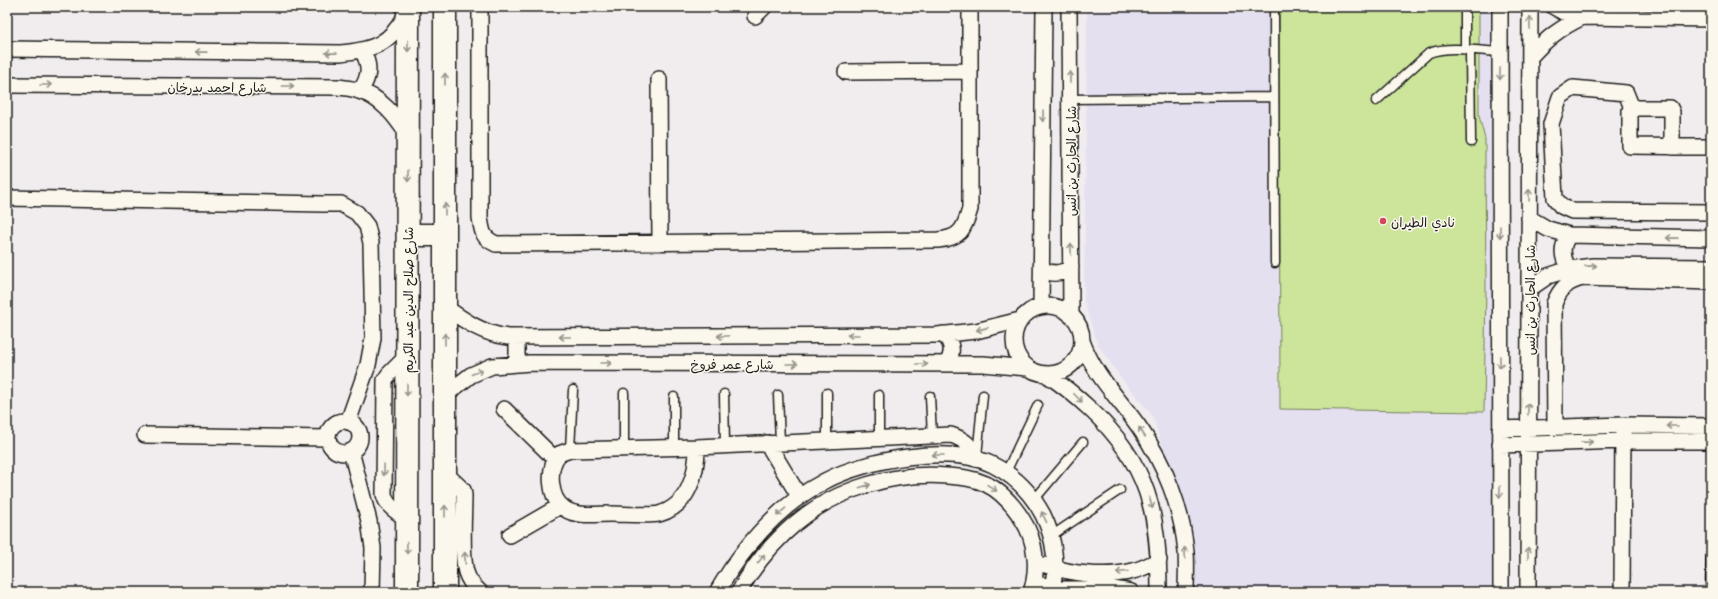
<svg xmlns="http://www.w3.org/2000/svg" width="1718" height="599" viewBox="0 0 1718 599" font-family="Mali,'Playpen Sans Arabic',sans-serif">
	<style>
		.built { fill: #e5e0f0 }
		.green { fill: #cce59b; stroke: #74805c }
		.lines { fill: none; stroke-linecap: round; stroke-linejoin: round }
		.service-casing { stroke: #1c1c1c; stroke-width: 11 }
		.minor-casing { stroke: #1c1c1c; stroke-width: 18 }
		.secondary-casing { stroke: #1c1c1c; stroke-width: 25 }
		.service { stroke: #fbf7ec; stroke-width: 8 }
		.minor { stroke: #fbf7ec; stroke-width: 15 }
		.secondary { stroke: #fbf7ec; stroke-width: 22 }
		.oneway { stroke: #97948e }
		.poi-dot { fill: #d1495b; stroke: #fbf7ec; stroke-width: 1.5 }
		.labels { text-anchor: middle; dominant-baseline: central; stroke-width: 3; stroke-linejoin: round; paint-order: stroke }
		.street-label { font-size: 13px; fill: #1c1c1c; stroke: #fbf7ec }
		.poi-label { font-size: 13px; fill: #1c1c1c; stroke: #fbf7ec; text-anchor: start }
	</style>
	<rect width="100%" height="100%" fill="#f1edee"/>
	<filter id="ink" filterUnits="userSpaceOnUse"><feTurbulence type="fractalNoise" baseFrequency=".025" numOctaves="2"/><feDisplacementMap in="SourceGraphic" scale="8" xChannelSelector="R" yChannelSelector="G"/><feConvolveMatrix kernelMatrix="1 2 1 2 8 2 1 2 1" color-interpolation-filters="sRGB"/></filter>
	<g filter="url(#ink)">
		<path class="built" d="M1087,7H1494L1495,592H1194V544L1152,415L1120,377L1098,345L1084,302Z"/>
		<path class="green" d="M1279,7H1479V116L1485,139V158L1486,285L1484,412L1280,409Z"/>
		<g class="lines">
			<defs>
				<path id="service" d="M1274,7L1275,263
					M1465,7V50
					M1470,51L1471,142
					M1070,99L1274,97
					M1376,101L1429,53C1448,45 1480,51 1500,52
					M624,393V449
					M724,394L725,445
					M778,395L780,442
					M879,395V438
					M930,396L932,436
					M674,397V447
					M827,440V393
					M570,450L573,390
					M977,456L983,395
					M1006,472L1038,405
					M1034,500L1083,442
					M1051,536L1120,490
					M1710,592L1711,553"/>
				<path id="minor" d="M480,7V217C482,231 482,238 496,244L938,240C960,238 964,230 970,209V7
					M1069,7L1071,316
					M1500,7L1501,592
					M1554,7L1563,12L1583,17L1711,19
					M755,16L764,7
					M7,49L340,53C374,50 390,44 407,13
					M1530,57C1547,38 1560,28 1583,17
					M846,72L970,71
					M659,79L660,243
					M7,85L338,87C345,88 352,88 359,91C381,97 396,117 407,134
					M360,91C370,77 371,65 362,51
					M1632,108L1626,93L1573,88L1560,97L1551,124L1555,198L1561,206L1572,211L1711,212
					M1672,147V112L1670,108H1632L1630,110V146L1711,147
					M7,198L323,204H341L357,213L367,226L371,243L373,338L368,365L348,422
					M1529,218L1548,229L1569,235L1711,238
					M1569,235C1561,246 1561,258 1570,269
					M1042,269C1052,275 1062,274 1071,267
					M1529,289L1548,276L1570,269L1593,266L1711,267
					M1014 340a34 34 0 1 1 68 0a34 34 0 1 1-68 0Z
					M445,307C465,321 483,334 508,337L937,335L976,331L1020,320
					M1041,307L1044,7
					M943,334C953,343 954,354 946,364
					M517,337V364
					M1082,341C1095,377 1118,397 1139,427C1165,464 1182,508 1186,552C1187,565 1186,579 1186,592
					M1047,375C1063,385 1076,396 1090,409C1149,464 1159,514 1159,592
					M445,395L471,375L492,366L530,363L983,364L1027,368
					M504,409L555,459
					M328 437a16 16 0 1 1 32 0a16 16 0 1 1-32 0Z
					M1555,427L1554,304C1560,288 1568,281 1584,278L1711,282
					M1500,429L1623,425L1711,426
					M145,435L328,438
					M767,443L799,496
					M1500,445L1623,441H1711
					M697,447C697,473 689,506 659,514C649,516 622,514 610,514C596,514 577,517 565,509C549,499 547,468 559,454L570,450L697,447L951,435C966,440 970,445 977,459
					M351,451L369,521L373,548L372,592
					M445,473L463,490L464,495C464,514 461,554 466,572C468,579 474,587 480,592
					M407,519C397,512 386,506 384,494L385,380L389,374L407,356
					M510,535L560,506
					M1045,565C1072,574 1105,578 1133,571C1142,569 1151,564 1159,560
					M1043,585L1051,589H1113L1131,592
					M717,592C743,547 779,505 825,481C866,459 950,444 993,465C1015,476 1032,494 1043,515C1055,539 1058,567 1051,592
					M739,592C754,565 773,542 797,522C838,488 895,472 947,476C961,477 973,478 986,484C1001,491 1013,505 1022,519C1036,540 1039,569 1031,592
					M1528,592L1530,7
					M1622,592L1623,431"/>
				<path id="secondary" d="M445,7V592
					M408,235H445
					M407,592L408,7"/>
			</defs>
			<use href="#service" class="service-casing"/>
			<use href="#minor" class="minor-casing"/>
			<use href="#secondary" class="secondary-casing"/>
			<use href="#service" class="service"/>
			<use href="#minor" class="minor"/>
			<use href="#secondary" class="secondary"/>
		</g>
		<defs><path id="oneway-shaft" d="M-6 0H5M1.5-3L5.5 0L1.5 3" fill="none" stroke-width="1.6" stroke-linecap="round" stroke-linejoin="round"/></defs>
		<g class="oneway">
			<use href="#oneway-shaft" transform="translate(1530 23) rotate(-90)"/>
			<use href="#oneway-shaft" transform="translate(408 46) rotate(90)"/>
			<use href="#oneway-shaft" transform="translate(201 52) rotate(-179)"/>
			<use href="#oneway-shaft" transform="translate(331 53) rotate(-179)"/>
			<use href="#oneway-shaft" transform="translate(1500 74) rotate(90)"/>
			<use href="#oneway-shaft" transform="translate(1070 77) rotate(-90)"/>
			<use href="#oneway-shaft" transform="translate(445 79) rotate(-90)"/>
			<use href="#oneway-shaft" transform="translate(46 85)"/>
			<use href="#oneway-shaft" transform="translate(288 86)"/>
			<use href="#oneway-shaft" transform="translate(1043 116) rotate(91)"/>
			<use href="#oneway-shaft" transform="translate(408 176) rotate(90)"/>
			<use href="#oneway-shaft" transform="translate(1529 195) rotate(-90)"/>
			<use href="#oneway-shaft" transform="translate(445 209) rotate(-90)"/>
			<use href="#oneway-shaft" transform="translate(1500 232) rotate(90)"/>
			<use href="#oneway-shaft" transform="translate(1672 238) rotate(-179)"/>
			<use href="#oneway-shaft" transform="translate(1071 249) rotate(-90)"/>
			<use href="#oneway-shaft" transform="translate(1591 266) rotate(-4)"/>
			<use href="#oneway-shaft" transform="translate(982 329) rotate(167)"/>
			<use href="#oneway-shaft" transform="translate(853 335) rotate(180)"/>
			<use href="#oneway-shaft" transform="translate(723 336) rotate(180)"/>
			<use href="#oneway-shaft" transform="translate(565 337) rotate(180)"/>
			<use href="#oneway-shaft" transform="translate(445 339) rotate(-90)"/>
			<use href="#oneway-shaft" transform="translate(1500 362) rotate(90)"/>
			<use href="#oneway-shaft" transform="translate(606 363)"/>
			<use href="#oneway-shaft" transform="translate(792 364)"/>
			<use href="#oneway-shaft" transform="translate(922 364)"/>
			<use href="#oneway-shaft" transform="translate(477 372) rotate(-24)"/>
			<use href="#oneway-shaft" transform="translate(407 390) rotate(90)"/>
			<use href="#oneway-shaft" transform="translate(1078 398) rotate(45)"/>
			<use href="#oneway-shaft" transform="translate(1528 409) rotate(-90)"/>
			<use href="#oneway-shaft" transform="translate(1672 426) rotate(-180)"/>
			<use href="#oneway-shaft" transform="translate(1142 432) rotate(-123)"/>
			<use href="#oneway-shaft" transform="translate(1587 442) rotate(-1)"/>
			<use href="#oneway-shaft" transform="translate(938 455) rotate(180)"/>
			<use href="#oneway-shaft" transform="translate(384 470) rotate(91)"/>
			<use href="#oneway-shaft" transform="translate(865 486) rotate(-16)"/>
			<use href="#oneway-shaft" transform="translate(992 488) rotate(34)"/>
			<use href="#oneway-shaft" transform="translate(1500 492) rotate(90)"/>
			<use href="#oneway-shaft" transform="translate(1151 503) rotate(74)"/>
			<use href="#oneway-shaft" transform="translate(445 511) rotate(-90)"/>
			<use href="#oneway-shaft" transform="translate(781 512) rotate(139)"/>
			<use href="#oneway-shaft" transform="translate(1044 517) rotate(-116)"/>
			<use href="#oneway-shaft" transform="translate(407 548) rotate(89)"/>
			<use href="#oneway-shaft" transform="translate(1185 553) rotate(-94)"/>
			<use href="#oneway-shaft" transform="translate(1528 553) rotate(-90)"/>
			<use href="#oneway-shaft" transform="translate(465 558) rotate(-93)"/>
			<use href="#oneway-shaft" transform="translate(761 559) rotate(-52)"/>
			<use href="#oneway-shaft" transform="translate(1122 572) rotate(175)"/>
		</g>
	</g>
	<circle class="poi-dot" cx="1383" cy="221" r="4"/>
	<g class="labels">
		<g class="street-label">
			<text x="217" y="86">شارع احمد بدرخان</text>
			<text transform="translate(1070 161) rotate(-90)">شارع الحارث بن انس</text>
			<text transform="translate(407 300) rotate(-90)">شارع صلاح الدين عبد الكريم</text>
			<text transform="translate(1529 300) rotate(-90)">شارع الحارث بن انس</text>
			<text x="732" y="363">شارع عمر فروخ</text>
		</g>
		<g class="poi-label">
			<text x="1391" y="221">نادي الطيران</text>
		</g>
	</g>
	<rect width="1718" height="599" fill="none" stroke="#fbf7ec" stroke-width="24"/>
	<rect x="12" y="12" width="1694" height="575" fill="none" stroke="#1c1c1c" stroke-width="1.5" filter="url(#ink)"/>
</svg>
